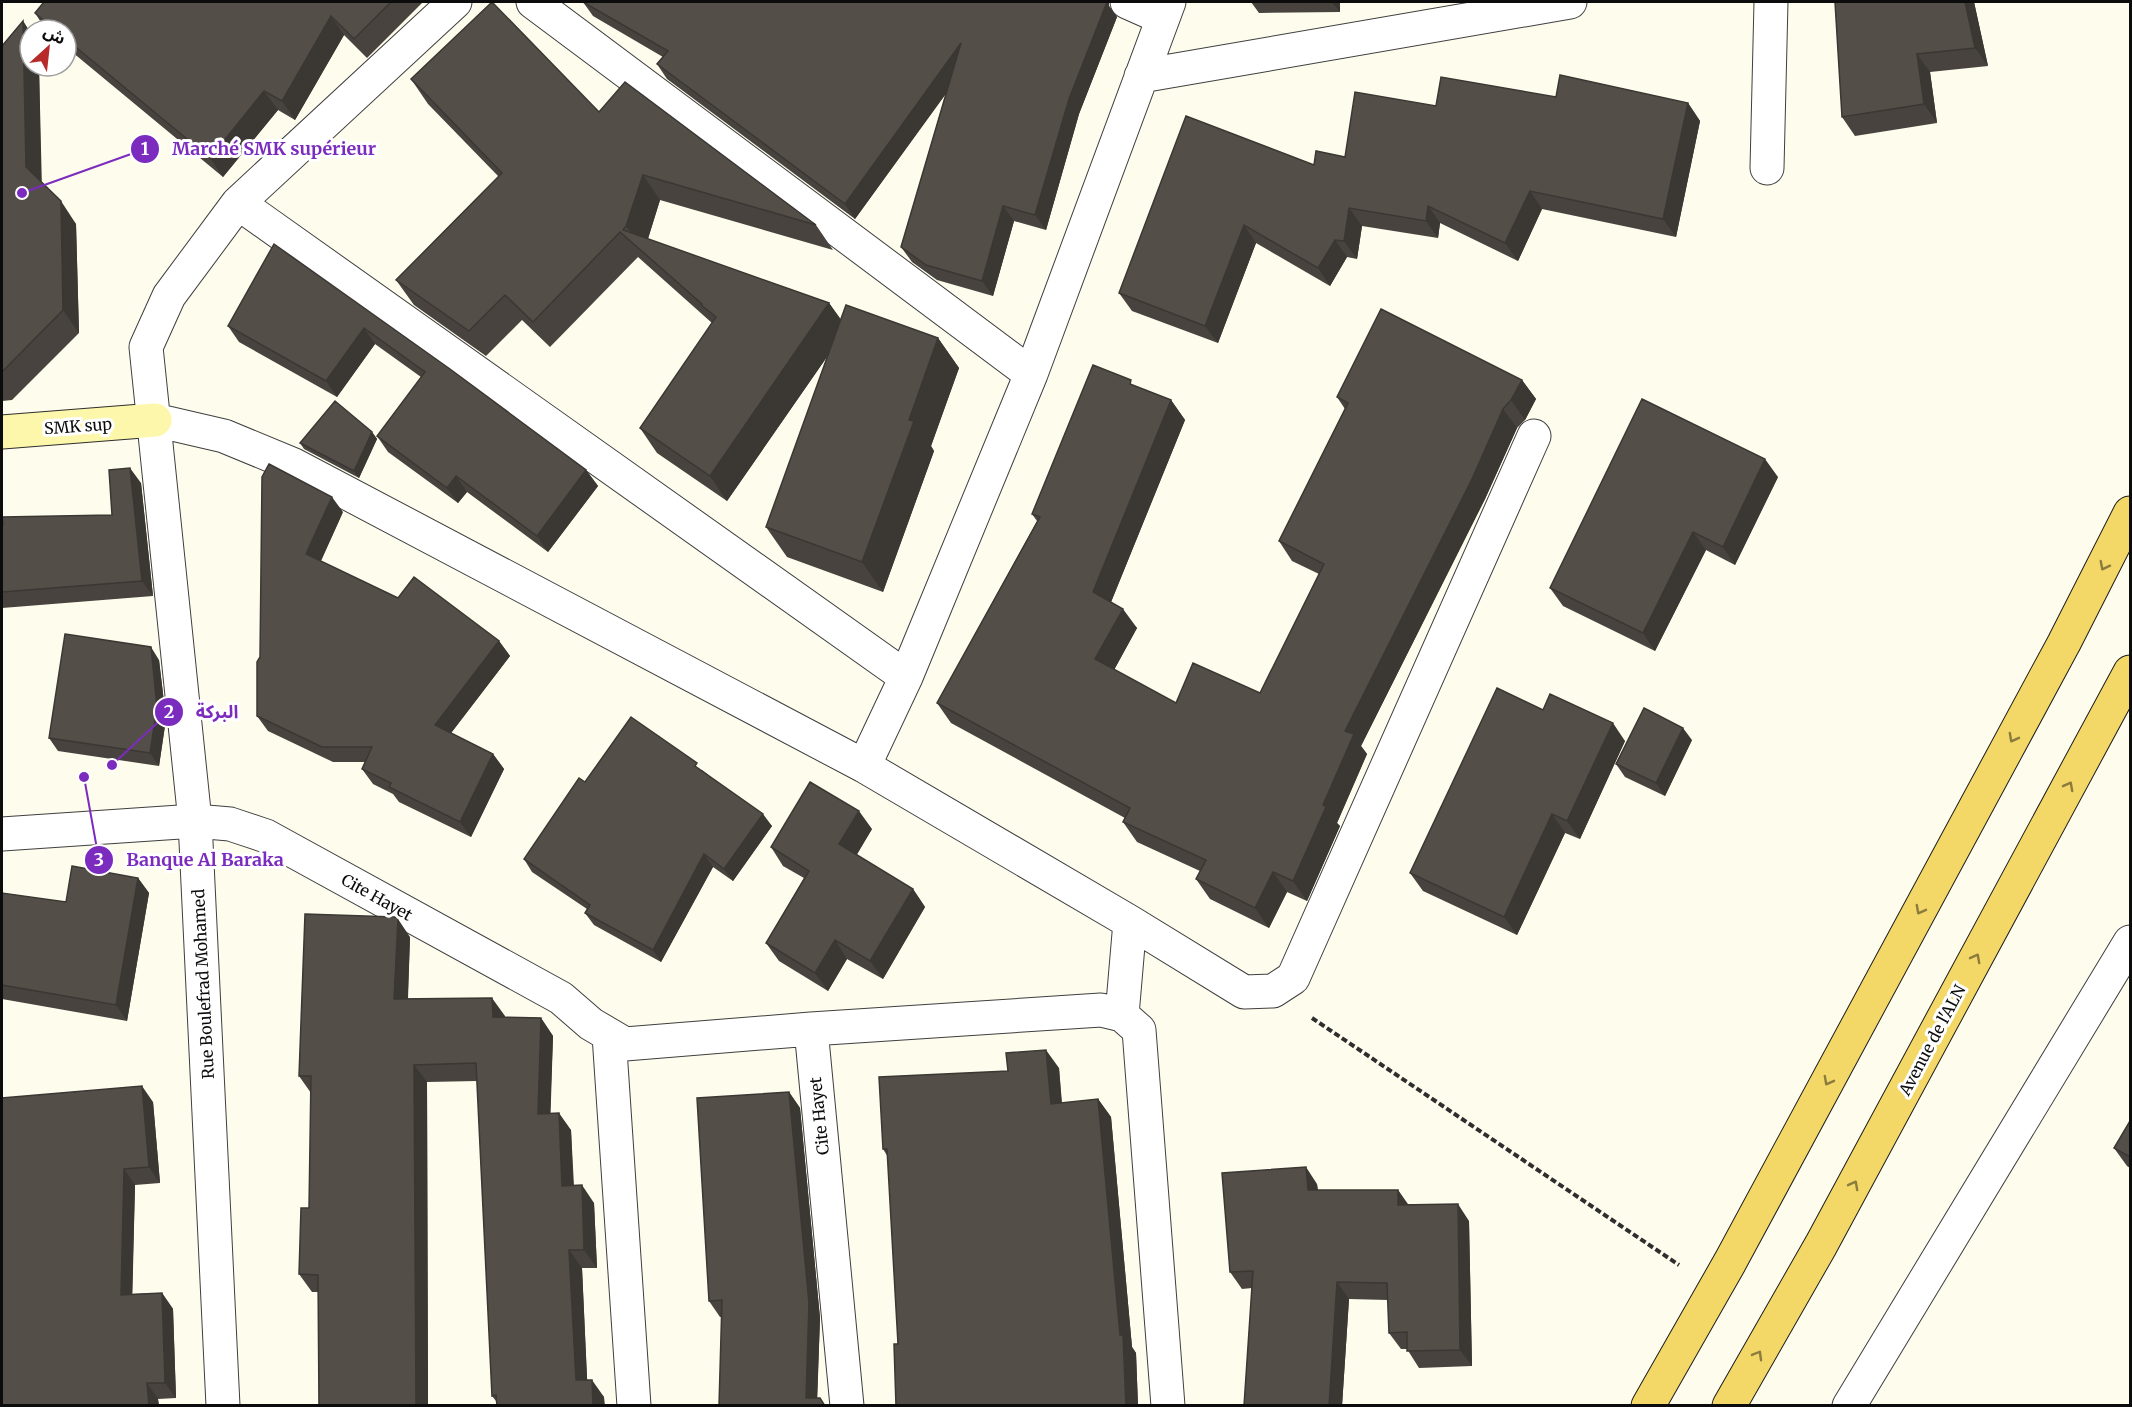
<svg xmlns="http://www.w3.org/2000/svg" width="2132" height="1407" viewBox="0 0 2132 1407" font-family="Merriweather,'Noto Sans Arabic',serif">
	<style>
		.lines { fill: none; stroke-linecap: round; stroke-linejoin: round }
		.street-casing { stroke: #3f3f3f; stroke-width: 35 }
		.secondary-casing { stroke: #2e2e2e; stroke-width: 35 }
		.primary-casing { stroke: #1d1d1d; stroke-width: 35 }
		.path { stroke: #2e2e2e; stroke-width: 4; stroke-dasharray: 6 3; stroke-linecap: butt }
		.street { stroke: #fff; stroke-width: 33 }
		.secondary { stroke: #fcf7aa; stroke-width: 33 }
		.primary { stroke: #f3d867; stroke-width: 33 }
		.wall { fill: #48433f }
		.shaded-wall { fill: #3b3733 }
		.building { fill: #544e49; stroke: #3b3733; stroke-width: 1.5 }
		.oneway { stroke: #8b7c3e }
		.labels { text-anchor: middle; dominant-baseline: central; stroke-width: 6; stroke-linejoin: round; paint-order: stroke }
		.street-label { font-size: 16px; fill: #0c0c0c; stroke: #fff }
		.leader { fill: none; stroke: #7b2cbf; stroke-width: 2 }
		.callout-dot { fill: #7b2cbf; stroke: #fff; stroke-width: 2 }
		.mark-label { font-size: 18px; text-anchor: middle; font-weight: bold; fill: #fff }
		.callout-label { font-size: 18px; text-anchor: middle; font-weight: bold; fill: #7b2cbf; stroke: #fff; stroke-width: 6; stroke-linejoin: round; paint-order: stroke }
	</style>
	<rect width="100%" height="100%" fill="#fefcec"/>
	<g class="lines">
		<defs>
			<path id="street" d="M533,2L1031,374
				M1127,2L1163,18
				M1141,76L1570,2
				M1767,168L1771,2
				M238,203L906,677
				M155,420L224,436L294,465L864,766L1130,922L1244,992L1273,991L1293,978L1534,436
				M864,766L906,677L1031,374L1169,2
				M2,834L195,821L230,824L266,836L561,998L591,1024L625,1044L811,1029L847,1406
				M1130,922L1122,1015L1139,1030L1168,1406
				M811,1029L1101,1010L1122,1015
				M609,1035L634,1406
				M223,1406L195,821L146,347L169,296L238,203L455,2
				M1849,1406L2130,942"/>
			<path id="secondary" d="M2,432L155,420"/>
			<path id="primary" d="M1648,1406L1730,1262L2064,643L2130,513
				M1729,1406L1821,1245L2130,672"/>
		</defs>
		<use href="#street" class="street-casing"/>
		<use href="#secondary" class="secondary-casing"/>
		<use href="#primary" class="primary-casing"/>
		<path class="path" d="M1312,1018L1679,1265"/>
		<use href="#street" class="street"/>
		<use href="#secondary" class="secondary"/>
		<use href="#primary" class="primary"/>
	</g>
	<path class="wall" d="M44,2H423L367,58L344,35L295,120L278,110L223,177L66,47V30H46L35,13Z
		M583,2H1109V6L1117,17L1079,114L1046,230L1014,221L993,296L937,280L912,262L901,247L946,93L855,219L667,79L657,64L663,57L593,16Z
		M1251,2H1340V12L1259,13Z
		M1835,2H1974L1988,66L1930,72L1937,123L1855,136L1842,117Z
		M23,21L30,32V66H39L41,183L76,224L79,333L12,400L2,401V46Z
		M411,79L599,112L816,225L833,250L660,200L648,239L829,303L841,320L938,338L959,368L931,446L934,451L883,592L787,557L766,527L829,354L727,501L657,453L640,428L712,323L638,257L550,347L522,320L486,356L414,305L396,280L499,177L428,104Z
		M1556,97L1688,103L1700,121L1676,237L1542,209L1518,261L1440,223L1438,238L1362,226L1357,259L1347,257L1330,286L1256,243L1218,343L1132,311L1119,293L1314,165L1345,157L1436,106Z
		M274,244L586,470L598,486L548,552L467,492L458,503L388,452L377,436L421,377L375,344L337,397L239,342L228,326Z
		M1522,380L1536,399L1525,420L1517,428L1485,499L1361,746L1367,754L1337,823L1340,826L1307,901L1287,892L1269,928L1210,899L1196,879L1200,871L1137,842L1123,822L1125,818L951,723L937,703L1037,521L1032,514L1136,386L1171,400L1185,420L1111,602L1137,628L1114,670L1176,703L1260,693L1319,574L1292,561L1279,541L1345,409L1337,397Z
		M372,432L377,439L359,478L304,449L300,443Z
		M1778,477L1735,565L1706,550L1655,651L1563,606L1550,588Z
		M141,483L153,596L2,608V524L112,515Z
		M343,512L321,561L398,598L499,641L510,656L451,733L493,754L504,769L471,837L399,802L393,794L373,784L362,769L365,762H333L268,731L257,716V662Z
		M159,660L166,719L159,766L58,751L49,738Z
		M1543,710L1625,741L1580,839L1565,833L1517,935L1423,891L1410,873Z
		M1692,740L1665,796L1625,777L1616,764Z
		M702,770L772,826L733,881L713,867L661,962L594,925L585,913L587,909L532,872L524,859L585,782Z
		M872,829L856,855L913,889L925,907L883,979L847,959L828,991L779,961L766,943L804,878L783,866L771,847Z
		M138,878L149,893L127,1021L2,999V1017V893L66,902Z
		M410,937L408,999L505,1016V1017L541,1018L553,1036L550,1113L571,1130L574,1186L594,1203L597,1268H582L587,1380L604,1397L496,1401L492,1396L477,1081L427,1082L428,1406H319L318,1292H312L299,1274L309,1208L311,1093L299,1076Z
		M1059,1068L1062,1103L1098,1099L1111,1117L1132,1347L1136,1353L1138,1406H896L898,1344L888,1157L883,1149L1008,1071Z
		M789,1092L800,1108L820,1318L817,1398H820L825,1406H719L722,1317H720L709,1301Z
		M153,1102L160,1183L135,1185L132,1294L162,1293L173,1309L176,1398L158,1399L159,1406H2Z
		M2130,1121V1168L2127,1166L2114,1148Z
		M1317,1184L1318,1190H1398L1408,1204L1469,1221L1472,1366L1419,1368L1407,1349H1401L1389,1333L1388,1300L1349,1299L1342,1406H1244L1252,1288L1242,1289L1230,1272Z"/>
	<path class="shaded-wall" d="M1104,2H1109V6L1117,17L1079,114L1046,230L1035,215L1069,99Z
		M1332,2H1340V12Z
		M1965,2H1974L1988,66L1975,48Z
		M331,16L344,35L295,120L282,101Z
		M23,21L30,32V66H39L42,190L26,167Z
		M961,43L972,58L855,219L845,204Z
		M1917,54L1930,72L1937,123L1924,104Z
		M264,91L278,110L223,177L210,158Z
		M1688,103L1700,121L1676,237L1663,219Z
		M643,175L660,200L644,251L626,226Z
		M1530,191L1542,209L1518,261L1505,243Z
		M61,201L76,224L79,333L63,310Z
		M1003,206L1014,221L993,296L982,281Z
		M1428,206L1440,223L1438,238L1426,221Z
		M1349,208L1362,226L1357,259L1344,241Z
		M1244,225L1256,243L1218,343L1205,326Z
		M1335,240L1347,257L1330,286L1318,268Z
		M829,303L847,328L727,501L710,476Z
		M364,328L375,344L337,397L326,381Z
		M938,338L959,368L931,446L934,451L883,592L862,562L909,420Z
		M1522,380L1536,399L1525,420L1511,400Z
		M1171,400L1185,420L1107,612L1093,592Z
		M1503,409L1517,428L1485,499L1361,746L1367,754L1337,823L1340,826L1307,901L1293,881L1345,731Z
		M372,432L377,439L359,478L354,471Z
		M1765,459L1778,477L1735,565L1723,547Z
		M130,468L141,483L153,596L142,581Z
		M586,470L598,486L548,552L537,536Z
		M456,476L467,492L458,503L447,488Z
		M332,497L343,512L317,569L306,554Z
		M1693,532L1706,550L1655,651L1643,633Z
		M1123,609L1137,628L1109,679L1095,659Z
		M499,641L510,656L445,741L435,725Z
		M151,647L159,660L166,719L159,766L150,753Z
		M1613,723L1625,741L1580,839L1567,821Z
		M1683,728L1692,740L1665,796L1656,783Z
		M493,754L504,769L471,837L460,822Z
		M859,811L872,829L852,863L839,844Z
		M763,814L772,826L733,881L724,869Z
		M1552,814L1565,833L1517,935L1504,917Z
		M704,854L713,867L661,962L653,950Z
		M1273,872L1287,892L1269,928L1255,908Z
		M138,878L149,893L127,1021L116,1005Z
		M913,889L925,907L883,979L870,961Z
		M398,919L410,937L407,1017L394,999Z
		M835,940L847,959L828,991L815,973Z
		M492,998L505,1016V1035L493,1017Z
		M541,1018L553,1036L550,1131L538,1114Z
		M1046,1050L1059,1068L1063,1122L1051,1104Z
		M414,1065L427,1082L428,1406H416Z
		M142,1086L153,1102L160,1183L149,1167Z
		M789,1092L800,1108L820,1318L817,1406L806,1398Z
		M1098,1099L1111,1117L1132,1347L1136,1353L1138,1406H1126Z
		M559,1113L571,1130L574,1204L562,1186Z
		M1306,1167L1317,1184L1319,1207L1308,1190Z
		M124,1169L135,1185L132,1311L121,1295Z
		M582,1185L594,1203L597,1268L584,1250Z
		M1398,1190L1409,1207L1398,1205Z
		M1458,1204L1469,1221L1472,1366L1460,1350Z
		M569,1250L582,1268L588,1398L576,1380Z
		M1337,1282L1349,1299L1342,1406H1329Z
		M162,1293L173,1309L176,1398L165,1383Z
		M592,1380L604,1397L605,1406H593Z
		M147,1383L158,1399L159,1406H149Z"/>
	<path class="building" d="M44,2H391L354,39L331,16L282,101L264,91L210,158L66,39V30H55L35,13Z
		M492,2L599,112L625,82L816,225L643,175L626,226L623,230L829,303L710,476L640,428L716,317L701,305L702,304L620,232L533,322L505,295L469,331L396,280L502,173L411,79Z
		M583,2H1107L1069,99L1035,215L1003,206L982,281L926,265L901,247L961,43L845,204L657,64L668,51Z
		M1835,2H1965L1975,48L1917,54L1924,104L1842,117Z
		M23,21L26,167L61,201L63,310L2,372V46Z
		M1560,75L1688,103L1663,219L1530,191L1505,243L1428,206L1426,221L1349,208L1344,241L1335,240L1318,268L1244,225L1205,326L1119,293L1186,116L1314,165L1316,151L1345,157L1355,92L1436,106L1441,77L1556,97Z
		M274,244L450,369L586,470L537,536L456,476L447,488L377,436L425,372L364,328L326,381L228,326Z
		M846,305L938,338L909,420L914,421L862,562L766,527Z
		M1381,309L1522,380L1511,400L1503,409L1472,479L1345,731L1354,734L1323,805L1326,807L1293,881L1273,872L1255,908L1196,879L1206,860L1123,822L1130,808L937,703L1040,517L1032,514L1093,365L1131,380L1130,384L1171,400L1093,592L1123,609L1095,659L1176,703L1193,663L1260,693L1324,564L1279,541L1348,403L1337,397Z
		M1642,399L1765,459L1723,547L1693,532L1643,633L1550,588Z
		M335,401L372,432L354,471L300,443Z
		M269,464L332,497L306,554L398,598L414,577L499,641L435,725L493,754L460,822L389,787L391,783L362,769L372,747H322L257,716V662L260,657L262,477Z
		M130,468L142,581L2,592V524H3L2,517L112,515L109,470Z
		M65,634L151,647L157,707L150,753L49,738Z
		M1497,688L1543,710L1550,694L1613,723L1567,821L1552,814L1504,917L1410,873Z
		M1644,708L1683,728L1656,783L1616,764Z
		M631,717L697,763L695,766L763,814L724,869L704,854L653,950L585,913L590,905L524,859L579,778L585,782Z
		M810,782L859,811L839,844L913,889L870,961L835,940L815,973L766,943L809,871L771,847Z
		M72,866L138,878L116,1005L2,985V893L66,902Z
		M305,914L395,917L398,919L394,999L492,998L493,1017L541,1018L538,1114L559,1113L562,1186L582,1185L584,1250H569L576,1380H592L593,1406H497L496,1395L492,1396L476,1063L414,1065L416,1406H319L318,1275L299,1274L301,1208H309L311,1076H299Z
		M1046,1050L1051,1104L1098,1099L1120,1335H1123L1126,1406H896L894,1344H898L887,1149H883L879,1077L1008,1071L1006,1053Z
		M142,1086L149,1167L124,1169L121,1295L162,1293L165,1383H147L149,1406H2V1098Z
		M789,1092L809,1303L806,1398H820L825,1406H719L722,1300L709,1301L697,1098Z
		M2130,1121V1157L2114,1148Z
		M1306,1167L1308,1190H1398V1205L1458,1204L1460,1350L1407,1351V1332L1389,1333L1387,1283L1337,1282L1329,1406H1244L1253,1271L1230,1272L1222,1173Z"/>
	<defs><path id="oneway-chevron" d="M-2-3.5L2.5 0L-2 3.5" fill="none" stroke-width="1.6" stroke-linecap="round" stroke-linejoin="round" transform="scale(1.5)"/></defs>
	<g class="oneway">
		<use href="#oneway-chevron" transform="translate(2104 566) rotate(117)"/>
		<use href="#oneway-chevron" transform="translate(2013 738) rotate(118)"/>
		<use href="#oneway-chevron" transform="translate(2069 786) rotate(-62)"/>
		<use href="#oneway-chevron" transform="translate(1920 910) rotate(118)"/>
		<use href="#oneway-chevron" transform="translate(1976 958) rotate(-62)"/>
		<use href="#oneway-chevron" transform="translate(1828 1081) rotate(118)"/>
		<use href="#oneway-chevron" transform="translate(1854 1185) rotate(-62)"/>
		<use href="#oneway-chevron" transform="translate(1758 1355) rotate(-60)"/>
	</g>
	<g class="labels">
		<g class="street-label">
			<text transform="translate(78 426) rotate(-4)">SMK sup</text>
			<text transform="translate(377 897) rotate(29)">Cite Hayet</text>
			<text transform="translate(203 984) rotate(-93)">Rue Boulefrad Mohamed</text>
			<text transform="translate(1932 1040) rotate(-62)">Avenue de l'ALN</text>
			<text transform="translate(819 1116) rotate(-96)">Cite Hayet</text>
		</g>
	</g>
	<path class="leader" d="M22 193L145 149M112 765L169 712M84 777L99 860"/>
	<g class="callout-dot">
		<circle cx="22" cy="193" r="6"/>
		<circle cx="112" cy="765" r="6"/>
		<circle cx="84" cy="777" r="6"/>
		<circle cx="145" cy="149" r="15"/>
		<circle cx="169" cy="712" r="15"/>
		<circle cx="99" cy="860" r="15"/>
	</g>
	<g class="mark-label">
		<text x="145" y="155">1</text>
		<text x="169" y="718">2</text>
		<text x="99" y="866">3</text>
	</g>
	<g class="callout-label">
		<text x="274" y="155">Marché SMK supérieur</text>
		<text x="217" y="718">البركة</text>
		<text x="205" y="866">Banque Al Baraka</text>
	</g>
	<rect width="2132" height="1407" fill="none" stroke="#0c0c0c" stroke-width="6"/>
	<g transform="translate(48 48) rotate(27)"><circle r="28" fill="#ffffff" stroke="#9e9e9e" stroke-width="1.5"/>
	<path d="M0-4.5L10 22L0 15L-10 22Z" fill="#b62b2a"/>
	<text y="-9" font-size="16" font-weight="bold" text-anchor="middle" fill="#0c0c0c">ش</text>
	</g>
</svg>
